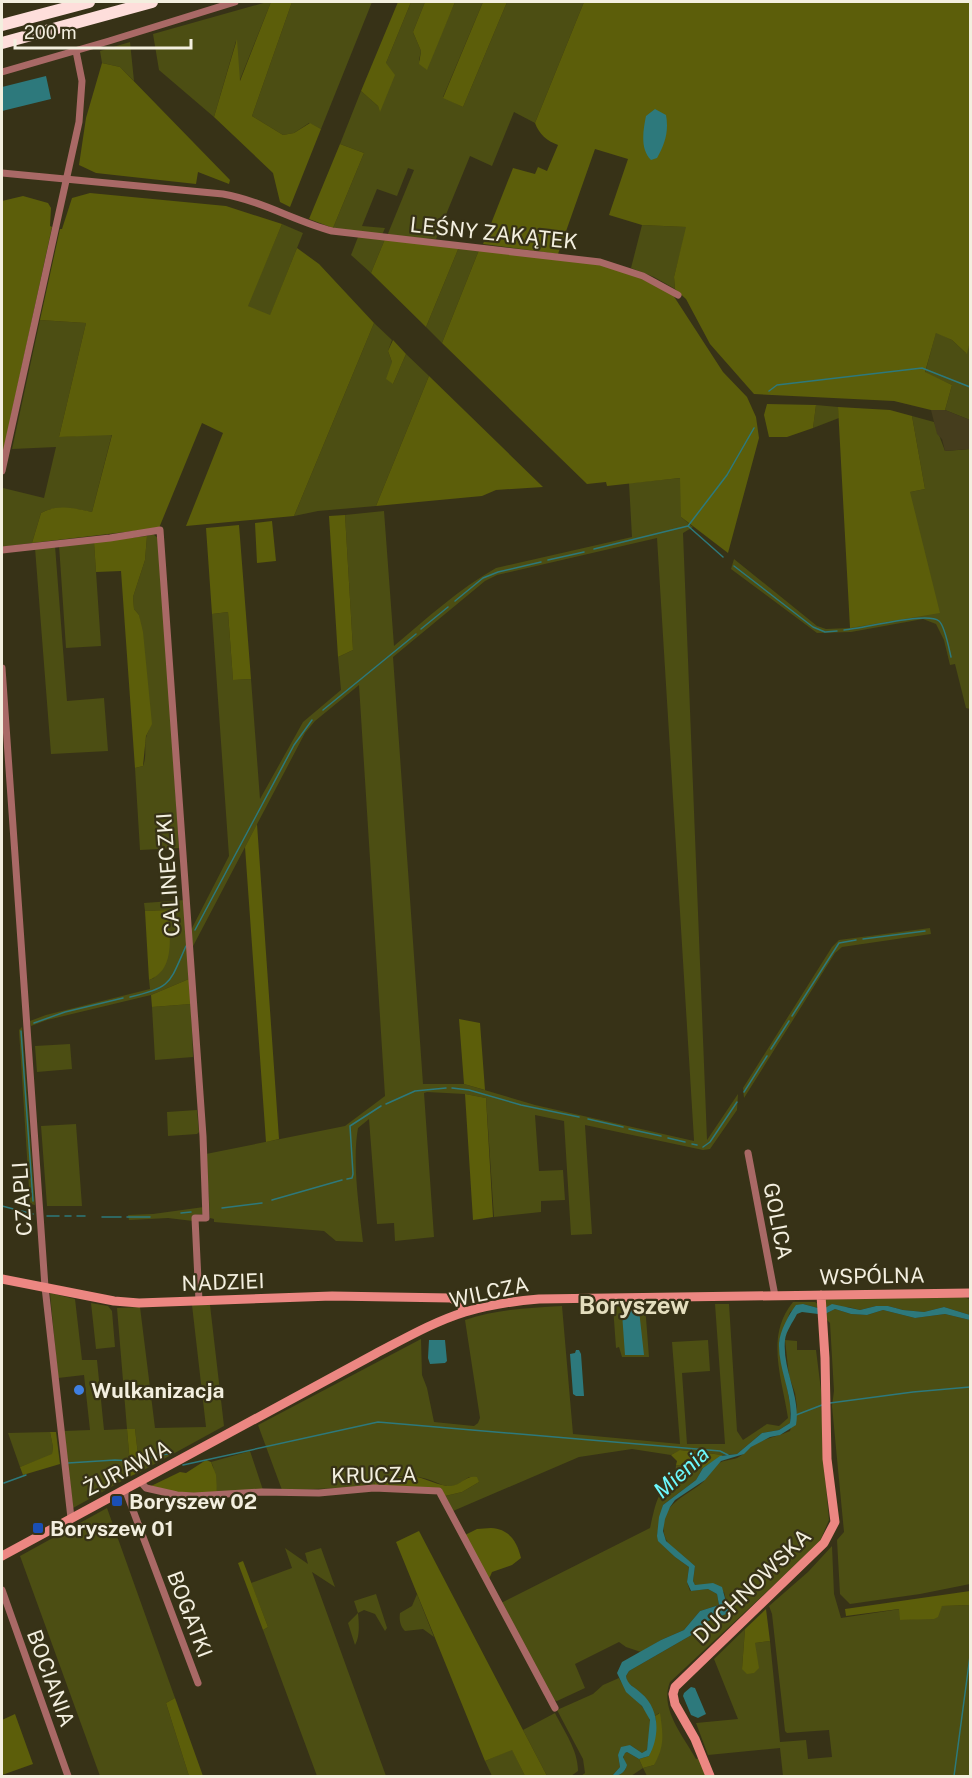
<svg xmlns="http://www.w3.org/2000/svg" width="972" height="1778" viewBox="0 0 972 1778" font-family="'Public Sans',sans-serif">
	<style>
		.green { fill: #4c4e13; fill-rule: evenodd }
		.forest { fill: #5c5e0a }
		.sand { fill: #453d1d }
		.water { fill: #2d797c }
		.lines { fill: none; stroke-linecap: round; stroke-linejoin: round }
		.stream { stroke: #2d797c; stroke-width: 1.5 }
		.street { stroke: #a96966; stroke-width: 7 }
		.secondary { stroke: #ec8782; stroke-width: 9 }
		.highway { stroke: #fededb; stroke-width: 12 }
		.shop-dot { fill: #3f7fe0; stroke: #373217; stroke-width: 2 }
		.transit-dot { fill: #1a4fb4; stroke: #373217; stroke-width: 2 }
		.labels { text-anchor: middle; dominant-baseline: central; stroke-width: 4.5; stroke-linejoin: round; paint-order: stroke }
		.street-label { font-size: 21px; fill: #f3efdf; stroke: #373217 }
		.poi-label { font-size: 21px; font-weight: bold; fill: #f3efdf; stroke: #373217; text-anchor: start }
		.water-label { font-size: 22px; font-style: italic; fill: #6cf9fe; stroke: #373217 }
		.quarter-label { font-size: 24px; font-weight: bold; fill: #e4debe; stroke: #373217 }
	</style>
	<rect width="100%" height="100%" fill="#373217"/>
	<path class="green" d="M267,2H271L239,82L236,41L214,117L159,70L153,34Z
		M292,2H372L321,129L309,123L294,133L283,135L252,116Z
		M411,2H425L413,32L421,51L419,60L426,69L455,2H483L443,97L463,107L507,2H584L535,123L514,112L492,166L470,156L436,239L387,236L414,170L408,168L397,196L377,189L362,226L385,228L382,235L333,228L364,153L340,144L361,91L378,106L380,111L386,63Z
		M130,42L134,81L120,67L102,63L100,51Z
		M282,224L303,233L270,316L247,306Z
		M642,225L687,227L674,277L675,289L654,277L631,268Z
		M358,237L385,239L371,273L351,255Z
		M459,247L479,250L442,343L426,327Z
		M40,320L86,323L59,437L112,434L92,512C74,509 57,504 41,513L32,543L2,547V495L3,488L44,498L56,447L12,449Z
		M374,323L392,340L388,351L392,362L393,384L406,354L429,376L376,506L318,511L294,516Z
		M936,332L952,340L966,353L970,341V420L945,410L952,385L925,373Z
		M816,405L838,407L839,418L813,428Z
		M912,416L934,422L945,451L970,449V709L966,708L955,664L950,665L944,640L936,624L923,619L851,632L817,633L731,569L734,559L817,626L826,629L850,628L910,492L925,489Z
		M681,478V517L693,527L683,533L707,1140L738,1094L737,1110L710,1149L703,1150L585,1125L592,1234L571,1235L564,1121L535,1115L539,1171L563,1170L565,1200L541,1201V1212L494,1217L486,1098L465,1094L427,1092L424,1093L434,1237L395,1241L394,1223L377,1224L369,1119L358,1128C352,1162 359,1207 363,1242L336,1241L324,1231L214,1222V1219L210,1218L206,1154L345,1126L385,1096L359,685L315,721L305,733L191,950L190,932L229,856L212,614L228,612L233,680L251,679L260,799L303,722L341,690L338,657L353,650L345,515L384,511L394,646C427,618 459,589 496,568L632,537L629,483ZM657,538L694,1140V1141L535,1105L464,1084H423L393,657L485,581L497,575Z
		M153,534L160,540L179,848L140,850L135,768L143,766C148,754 142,742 149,730L139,615L134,609L133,597L145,560L147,536Z
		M94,542L101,646L66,648L59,545Z
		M55,546L67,701L104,698L108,751L51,754L35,548Z
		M185,900L189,979L151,995L47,1020L31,1026L30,1021L46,1015L150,989L149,980L154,978L168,910L145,911L144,903Z
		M930,928L931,934L842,947L835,953L744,1098L743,1088L832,947L839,940Z
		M191,1004L193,1057L155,1060L152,1007Z
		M22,1027L35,1205L30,1204L19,1030Z
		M70,1044L72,1069L37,1072L35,1046Z
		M197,1110L199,1132L197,1134L168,1136L167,1112Z
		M76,1124L82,1206H47L41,1126Z
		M204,1207L203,1214L193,1215V1221L168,1218L129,1220L128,1215L153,1214Z
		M50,1293L75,1299L82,1360H97L104,1430L127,1429L117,1308L140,1307L155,1428L206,1427L192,1305H210L224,1426L140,1472L135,1429H127L131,1476L73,1508L64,1431L90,1430L84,1375L58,1378Z
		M958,1296L970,1299V1315L944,1307L924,1312L903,1310L888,1306H876L860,1310L848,1307L825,1308V1299Z
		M793,1302H815L818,1304V1308L803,1304L790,1312L779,1342L790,1404V1423L779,1430L762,1433L737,1454L723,1455L681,1450L671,1455L632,1449L579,1457L453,1511L445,1496L462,1492L479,1482L469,1477C464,1480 459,1485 453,1486C444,1487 438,1483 430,1480C414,1474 390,1475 375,1482L374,1487L282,1490L258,1425L421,1339L422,1375L427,1388L434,1422L474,1426L478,1423L480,1418L465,1320C497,1309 529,1308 562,1306L573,1434L680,1444L672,1342L708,1340L710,1371L682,1373L687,1444H725L715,1304H729L737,1431L743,1440L767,1424L779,1426L788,1418C782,1378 765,1336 793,1302Z
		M91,1303L108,1306L112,1311L115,1347L96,1349Z
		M645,1305L649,1357H622L619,1347L616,1348L613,1306Z
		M835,1309L851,1314L867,1315L883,1310L915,1318L945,1314L970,1320V1584L920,1594L850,1604L840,1594L837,1540L844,1532L832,1406L834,1391L830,1323L826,1319L825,1314Z
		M785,1340L797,1341V1350H816L821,1390L823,1451L829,1520L819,1543L670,1682C659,1709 684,1737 696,1759L699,1758L706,1776H647L643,1768L631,1776H618C631,1766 625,1768 623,1754L627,1752L639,1759L643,1768L654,1765L659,1713L655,1716L642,1694L627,1682L626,1676L629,1671L695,1633L708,1621L729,1613L724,1592L695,1585L693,1581L695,1566C684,1557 666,1548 664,1533C659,1503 687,1497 704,1481C709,1475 713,1468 719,1463C724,1460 731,1460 737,1458C743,1455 746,1451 751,1447C763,1438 777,1437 790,1431L797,1407L795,1393L789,1376Z
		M50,1432L53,1447L52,1455L20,1467L8,1433Z
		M250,1451L263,1490L217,1494L213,1466L211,1462Z
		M676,1465L703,1468L696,1480L663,1505L657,1536L675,1557L689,1567L687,1582L690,1591L708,1589L717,1594L719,1605L700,1611L684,1630L661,1640L641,1652L626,1647L619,1642L575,1664L585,1688L557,1701L552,1700L501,1603L650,1528C656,1503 656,1494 675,1476Z
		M107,1508L175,1698L166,1703L189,1776H100L20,1556Z
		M832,1546L834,1594L841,1618L900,1609V1620L917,1619L939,1609L942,1606L970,1605V1776H783L780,1748L708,1755L696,1723L738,1719L714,1659L745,1629L742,1669L755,1643L770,1641L780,1742L806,1740L808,1759L832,1757L829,1730L787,1733L785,1731L772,1614L769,1606L808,1572Z
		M285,1548L308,1564L305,1553L321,1548L335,1587L312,1572L386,1776H317L263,1630L268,1627L251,1583L292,1568Z
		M376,1594L387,1628L385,1631L375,1614L364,1610L358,1613C359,1623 360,1637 355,1645L348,1623L358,1613L354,1601Z
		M417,1594L434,1637L423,1629L405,1631C400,1626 399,1619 400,1613L412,1606Z
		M619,1678C626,1692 648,1708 650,1721C651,1729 648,1741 647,1750L642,1753L630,1745L618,1755L620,1767L612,1776H581L585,1773L583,1759L557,1710L593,1694L603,1685Z
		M555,1713C564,1731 578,1750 578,1771L571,1776H547L523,1730Z
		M512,1749L525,1776H492L485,1761Z"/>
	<path class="forest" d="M271,2H292L252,116L283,135L294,133L310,123L321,129L290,207L280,202L273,173L214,117L237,39L240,81Z
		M398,2H411L386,63L395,75L380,112L378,106L361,91Z
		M425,2H455L427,70L419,64L421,51L413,32Z
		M483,2H507L463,107L443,98Z
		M584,2H970V341L967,354L952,340L936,333L925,372L952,385L945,410H931L894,401L754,394L710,344L686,299L675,289L674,277L686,227L642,225L609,215L628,159L595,149L558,254L483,244L513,168L535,174L538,167L547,171L558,145C547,141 539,134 535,123Z
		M102,63L120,67L230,180L229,184L198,172L196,184L96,173L79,165L86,118Z
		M340,144L364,153L333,228L309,219Z
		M90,193L226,206L282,224L248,306L270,315L297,248L319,264L374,323L294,516L186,526L223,433L202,423L159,528L32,543L41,513C57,504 74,508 92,512L112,435L59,437L86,323L40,320L60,229H62L72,198Z
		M23,196L48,203L51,208L50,226L52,227L2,458V201Z
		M385,239L459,247L426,327L371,273Z
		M479,250L557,260L595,262L630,273L673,295L723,372L747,397L756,417L759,438L728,553L681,517L680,478L607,486L606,482L587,484L442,343Z
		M393,340L406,354L393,384L386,379L392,362L388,351Z
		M429,376L543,487L496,490L482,496L376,506Z
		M767,404L816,405L813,428L787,437H769L764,415Z
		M838,407L890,410L912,416L925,489L910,492L940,613L850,628Z
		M345,515L353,650L338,657L329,516Z
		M272,521L276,561L257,563L255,523Z
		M239,525L251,679L233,680L228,612L212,614L206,528Z
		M147,536L145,560L133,597L134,609L139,615L143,632L152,724L146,736L143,766L135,768L121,571L96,572L94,542Z
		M257,824L279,1139L266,1142L245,847Z
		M168,910C169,933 177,969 149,980L145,911Z
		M189,979L191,1004L152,1007L151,995Z
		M459,1019L480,1023L485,1090L464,1084Z
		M465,1094L486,1098L493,1217L473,1220Z
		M127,1429H135L140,1472L131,1476Z
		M50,1432H56L60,1464L23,1475L20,1467L52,1454L53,1447Z
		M680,1450L723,1455L703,1468L676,1465L677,1461L671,1455Z
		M206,1460L211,1462L216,1475L217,1494L175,1492L151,1486L180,1472L186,1473Z
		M413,1476C424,1478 442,1487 451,1486C461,1485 466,1475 477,1477L479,1482L462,1492L445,1496L441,1488L374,1487L375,1482L379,1479Z
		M491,1528C509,1529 517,1541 521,1558L512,1565L492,1572L489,1579L465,1535L477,1529Z
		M419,1531L547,1776H525L512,1750L485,1761L396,1542Z
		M243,1561L268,1627L263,1630L238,1563Z
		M970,1591V1605L942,1606L938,1617L934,1619L900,1620L899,1609L846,1616L845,1609Z
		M766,1609L770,1641L755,1643L759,1668L754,1673L747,1674L742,1669L745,1629Z
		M175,1698L203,1776H189L166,1703Z
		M660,1713C663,1734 665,1746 654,1765L643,1768L639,1759L649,1756L656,1721L655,1716Z
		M15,1714L33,1764L2,1775V1720Z"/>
	<path class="sand" d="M931,410H945L970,420V449L945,451L942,439L937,434Z"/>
	<path class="water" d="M46,76L51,99L2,111V87Z
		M655,109L666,115C669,131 665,144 657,158L651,160C640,149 643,131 646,116Z
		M803,1304L818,1308V1314L802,1312L797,1314C793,1322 786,1331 785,1340C782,1370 801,1396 796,1425L780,1435L770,1437L751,1447L744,1454L721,1461L705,1480L675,1500L670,1507L665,1519L663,1531L666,1541L695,1566L693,1581L695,1585L713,1583L722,1587L729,1613L708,1621L695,1633L629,1671L626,1676C627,1685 635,1687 641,1693C660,1709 660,1736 649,1756L639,1759L627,1752L625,1753L623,1757L627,1765C625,1773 619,1776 612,1776L620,1767L618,1755L621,1747L630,1745L642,1753L647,1750L650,1720L642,1706L626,1692L617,1673L622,1662L661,1640L684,1630L700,1611L719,1605L717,1594L708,1589L691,1591L687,1582L689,1567L675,1557L658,1541L657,1536L659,1517L663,1505L696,1480L703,1468L720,1456L737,1454L762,1433L779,1430L790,1423C794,1395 778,1370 779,1343C780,1331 789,1314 796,1305Z
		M832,1304L860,1310L876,1306H888L903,1310L924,1312L944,1307L970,1315V1320L945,1314L915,1318L883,1310L867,1315L851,1314L835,1309L825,1314V1308Z
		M624,1310H639L644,1355H625L622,1313Z
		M429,1340H445L447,1361L445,1363L430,1364L428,1358Z
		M576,1350H579L581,1354L584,1396H576L573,1394L570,1354L575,1353Z
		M691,1687L695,1688L706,1714L698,1718L691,1715L683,1696L684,1693Z"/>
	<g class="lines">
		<path class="stream" d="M769,391L777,385L922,368L970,387
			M688,526L723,557
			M594,549L688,526L727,475L754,428
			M548,560L584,552
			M734,566L813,627L825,632L837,631
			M455,601L483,578L498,572L541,562
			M421,629L448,607
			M844,630C863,629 927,611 939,621C945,626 949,649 951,657
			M323,710L416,634
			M195,930L294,745L312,720
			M863,939L925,931
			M130,997C172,987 169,984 186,946
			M792,1016L839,943L856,940
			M34,1023L65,1012L123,998
			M21,1031L33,1201
			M771,1049L789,1021
			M452,1088L469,1090L521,1105L579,1117
			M744,1092L767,1056
			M386,1104L415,1091L446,1088
			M588,1119L623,1127
			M629,1129L661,1136
			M668,1138L685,1142
			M692,1144L697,1145
			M703,1147L710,1142L737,1102
			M347,1179L352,1178L353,1174L350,1126L381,1106
			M272,1200L342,1180
			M2,1206L33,1214
			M222,1208L262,1203
			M181,1213L191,1212
			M47,1216H59
			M65,1216H71
			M77,1216H85
			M102,1217H121
			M127,1217H150
			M830,1403L913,1392L970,1387
			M796,1415L822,1405
			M140,1461L157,1455L170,1454
			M68,1463L115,1460L133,1461
			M183,1465L378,1422L720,1451L728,1455
			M4,1483L26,1475
			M954,1776L970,1656"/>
		<path class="street" d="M2,72L109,41L235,2
			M2,173L223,194C262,201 295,221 332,231L600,262L643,276L678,295
			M2,471L79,122L82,81L76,51
			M2,550L110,538L160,530L203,1136L206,1218H195L199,1301
			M2,668L45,1287L71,1518
			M748,1153L775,1296
			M140,1481L146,1488L177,1495L194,1496L262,1492L319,1493L374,1488L439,1491L555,1708
			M125,1489L198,1683
			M2,1590L68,1776"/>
		<path class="secondary" d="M2,1279L114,1301L139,1303L332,1296L451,1298L460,1303L464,1312
			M2,1556L375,1354C404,1339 433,1322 465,1312C489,1305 514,1301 539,1299L970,1293
			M710,1776L695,1739L675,1704L673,1694L675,1687L824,1543L835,1522L827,1459L825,1358L821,1295"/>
		<path class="highway" d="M2,25L89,2
			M2,43L152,2"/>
	</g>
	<circle class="shop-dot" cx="79" cy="1390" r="6"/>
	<g class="transit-dot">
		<rect x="111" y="1495" width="12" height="12" rx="3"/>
		<rect x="32" y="1522" width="12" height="12" rx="3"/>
	</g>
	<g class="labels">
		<g class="street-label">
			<text transform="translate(494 233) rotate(6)">LEŚNY ZAKĄTEK</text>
			<text transform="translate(168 875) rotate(-94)">CALINECZKI</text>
			<text transform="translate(22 1199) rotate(-94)">CZAPLI</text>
			<text transform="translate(778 1221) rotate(79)">GOLICA</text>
			<text transform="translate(872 1276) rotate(-1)">WSPÓLNA</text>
			<text transform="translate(223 1282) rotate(-2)">NADZIEI</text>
			<text transform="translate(489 1292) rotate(-12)">WILCZA</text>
			<text transform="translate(127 1468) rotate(-28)">ŻURAWIA</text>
			<text transform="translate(374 1475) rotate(-1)">KRUCZA</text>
			<text transform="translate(752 1586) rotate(-44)">DUCHNOWSKA</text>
			<text transform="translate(190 1614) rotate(69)">BOGATKI</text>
			<text transform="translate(51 1678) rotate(70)">BOCIANIA</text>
		</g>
		<g class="poi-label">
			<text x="91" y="1390">Wulkanizacja</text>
			<text x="129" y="1501">Boryszew 02</text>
			<text x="50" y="1528">Boryszew 01</text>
		</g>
		<g class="water-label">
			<text transform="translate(681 1472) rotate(-42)">Mienia</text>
		</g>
		<g class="quarter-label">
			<text x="634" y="1305">Boryszew</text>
		</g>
	</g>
	<rect width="972" height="1778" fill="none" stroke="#f3efdf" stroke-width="6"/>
	<path d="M15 39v9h176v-9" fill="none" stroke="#f3efdf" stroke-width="3"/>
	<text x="24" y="39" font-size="18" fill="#f3efdf" stroke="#373217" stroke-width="4.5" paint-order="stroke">200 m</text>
</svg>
